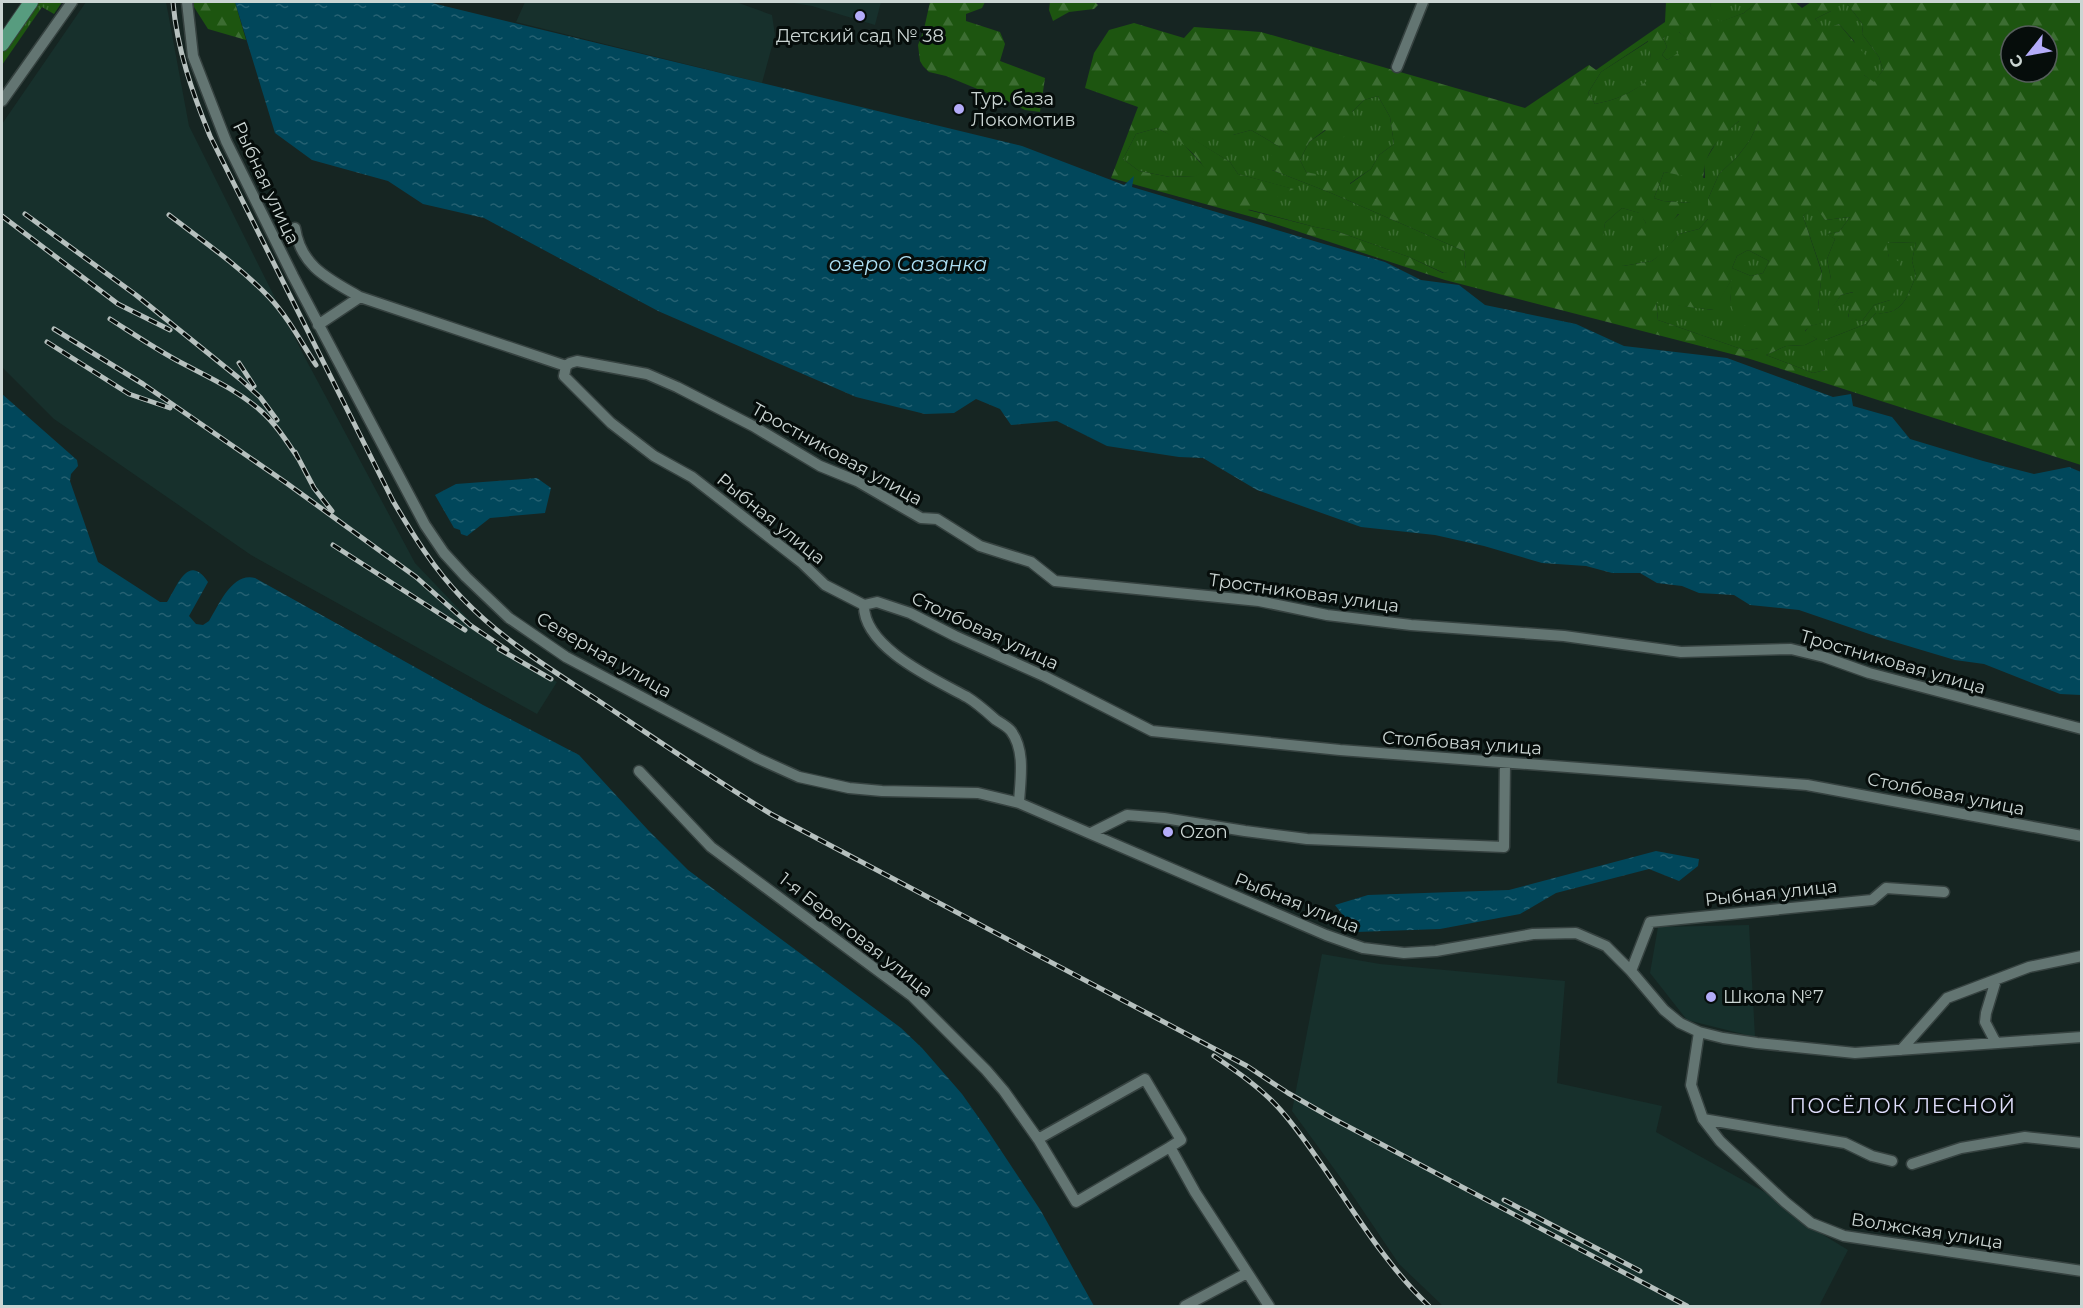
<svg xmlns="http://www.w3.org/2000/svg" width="2083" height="1308" viewBox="0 0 2083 1308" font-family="Montserrat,sans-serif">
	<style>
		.built { fill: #17302c }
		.grass { fill: url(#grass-tufts) }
		.forest { fill: url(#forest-firs); fill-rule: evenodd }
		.water { fill: url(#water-ripples) }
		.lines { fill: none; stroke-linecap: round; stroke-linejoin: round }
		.minor-casing { stroke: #364240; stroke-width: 13 }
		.major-casing { stroke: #364240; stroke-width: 16 }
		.minor { stroke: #637572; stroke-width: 10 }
		.major { stroke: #579c7f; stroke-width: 14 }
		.rail-casing { stroke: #b6c0be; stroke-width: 5 }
		.rail { stroke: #060d0b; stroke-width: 3; stroke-dasharray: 9; stroke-linecap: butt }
		.poi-dot { fill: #b4acf9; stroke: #060d0b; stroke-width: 2 }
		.labels { text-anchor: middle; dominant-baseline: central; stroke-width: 6; stroke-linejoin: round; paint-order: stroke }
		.poi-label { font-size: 18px; fill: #cbd5d3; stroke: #060d0b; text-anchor: start }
		.street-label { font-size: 18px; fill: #cbd5d3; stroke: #060d0b }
		.water-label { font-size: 20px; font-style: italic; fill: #addff3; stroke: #060d0b }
		.neighbourhood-label { font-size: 20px; letter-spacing: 1.5px; fill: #e0defc; stroke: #060d0b }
	</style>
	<defs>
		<pattern id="grass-tufts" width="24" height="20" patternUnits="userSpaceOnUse" patternTransform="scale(1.5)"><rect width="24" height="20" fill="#1d5510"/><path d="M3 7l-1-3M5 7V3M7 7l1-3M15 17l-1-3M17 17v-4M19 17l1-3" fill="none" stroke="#3c6d32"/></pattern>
		<pattern id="forest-firs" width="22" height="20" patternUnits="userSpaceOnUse" patternTransform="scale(1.5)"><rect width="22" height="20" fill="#1d5510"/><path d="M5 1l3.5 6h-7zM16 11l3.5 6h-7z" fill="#3c6d32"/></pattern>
		<pattern id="water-ripples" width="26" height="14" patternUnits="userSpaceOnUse" patternTransform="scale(1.5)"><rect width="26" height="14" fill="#01475b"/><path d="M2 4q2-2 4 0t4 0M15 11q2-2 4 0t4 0" fill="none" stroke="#256172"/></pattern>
	</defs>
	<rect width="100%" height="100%" fill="#162522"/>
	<path class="built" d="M86,2H166L189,126L303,354L415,563L493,645L557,682L537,714L251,555L54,419L2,367V124Z
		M525,2H736L772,15L775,35L762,83L516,22Z
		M787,2H881L875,25L812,6Z
		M1749,925L1755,1037L1687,1020L1650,973L1658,927Z
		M1322,954L1380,964L1565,981L1557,1083L1662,1106L1656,1132L1779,1200L1807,1225L1848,1250L1819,1306H1443L1399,1264L1343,1181L1292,1111Z"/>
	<path class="grass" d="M38,2H62L54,14L42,7L2,65V52Z
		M1712,2H1757L1744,13L1718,23L1710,5Z
		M1831,2H1846L1863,25L1862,34L1879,57L1883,70L1874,83L1864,75L1854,41L1839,24L1824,30L1815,19L1831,11Z
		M1671,32H1679L1688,39L1679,53L1667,60L1662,55L1667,47L1663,38Z
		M1649,41L1651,58L1648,81C1631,93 1616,100 1595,104L1588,93L1601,72Z
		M1378,96L1390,117L1394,144L1379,155L1371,169L1349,184L1306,172L1300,160L1309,142L1352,112L1364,100Z
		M1739,121H1759L1750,140L1738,156L1719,174L1708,199V219L1699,229L1679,234L1664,252L1652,261L1623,266L1600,252L1605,223L1622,208L1640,213L1646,223L1641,246C1666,233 1671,219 1691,203L1663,201L1654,198L1664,172L1705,178L1704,163L1719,138Z
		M1157,128L1180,140L1207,170L1196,176L1170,177L1139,171L1123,159L1136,134Z
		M1251,130L1280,147L1272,170L1331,193L1464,251L1466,269L1444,273L1409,257L1336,231L1315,227L1247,209L1293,189L1238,174L1230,162L1186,135H1233Z
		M1815,205L1825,220L1850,217L1839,232L1827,234L1835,239L1827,259L1831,279V309L1841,295L1854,292L1848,317L1862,321L1874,305L1890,300L1889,257L1885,243L1916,242L1912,261L1916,276C1907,297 1903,315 1876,313L1866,324L1825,340V370L1813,373L1766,355L1786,346L1805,345L1817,339L1805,332L1809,326L1822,323L1818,307L1822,272L1803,216Z
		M1748,250L1769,261L1763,273L1751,276L1732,268L1737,256Z
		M1733,277L1730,302L1753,315L1759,348L1747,351L1658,320L1656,302L1713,310Z"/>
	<path class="forest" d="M194,2H235L246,40L208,29L194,7Z
		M930,2H985L982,8L966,14V21L1000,32L1005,44L1000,61L1045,78L1040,112L1025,110L1009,102L946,76L929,72L923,66L920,61L918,45L924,29Z
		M1050,2H1095L1098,5L1094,9L1069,12L1053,21L1049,10Z
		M1666,2H1712L1710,5L1719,22L1744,13L1757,2H1795L1802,8L1811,2H1831V11L1815,19L1824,29L1839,24L1866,56L1864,75L1874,82L1883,70L1879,57L1862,34L1863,25L1846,2H2081V465L1747,358L1445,280L1263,220L1111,178L1138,107L1085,88L1094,53L1109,30L1134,23L1184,38L1194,27L1261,32L1525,108L1589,65L1596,70L1665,22ZM1679,32L1687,39L1678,53L1667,60L1662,55L1667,47L1663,38L1671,33ZM2011,36H2047V72H2011ZM1648,41L1651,58L1638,69L1647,81C1631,93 1616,100 1595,104L1588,93L1601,72ZM1378,96L1390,117L1394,144L1379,155L1371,169L1350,184V165L1333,163L1325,176L1306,172L1300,160L1309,142L1325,130L1335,139L1353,135L1352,112L1364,100ZM1739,121H1759L1750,140L1738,156L1719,174L1708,199V219L1699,229L1679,234L1664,251L1652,261L1623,266L1616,255L1601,252L1605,223L1622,208L1639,213L1646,223L1637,234L1641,247C1658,238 1668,229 1678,214H1686L1692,203L1663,201L1654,198L1664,172L1684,176L1697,188C1708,174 1701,173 1706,161C1712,144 1725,133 1739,121ZM1157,128C1178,139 1192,149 1206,170L1195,176L1170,177L1139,171L1123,159L1136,134ZM1251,130L1280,147L1268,159L1272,170L1331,193L1464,251L1466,268L1443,273L1409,257L1336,231L1315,227L1248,210L1294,189L1238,174L1230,162L1187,135H1233ZM1815,206L1825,220L1850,217L1839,232L1826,234L1835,239L1827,259L1831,279V310L1841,295L1853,292L1848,318L1862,321L1874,305L1890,300L1898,286L1900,262L1889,257L1886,243L1916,242L1912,261L1916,276C1907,297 1903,315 1876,313L1866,324L1825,340V370L1813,373L1766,355L1786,346L1805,345L1817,339L1805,331L1810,326L1823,323L1818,307L1822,273L1803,216ZM1748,250L1769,261L1763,273L1751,276L1732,268L1737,256ZM1732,279L1730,302L1734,314L1752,315L1741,331L1758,348L1747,351L1658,320L1656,303L1714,310Z"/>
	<path class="water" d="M235,2H428L1022,146L1124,185L1134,176L1132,187L1385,262L1421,280L1459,285L1485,305L1576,324L1624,346L1727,358L1833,397L1851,394L1853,406L1892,417L1910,439L1983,461L2034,474L2069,467L2081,472V695L2060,694L1984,664L1955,660L1878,637L1799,610L1750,605L1734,595L1699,593L1682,586L1657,583L1640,573H1612L1586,566L1542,563L1484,546L1435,535L1361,527L1257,490L1203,458L1179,457L1107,446L1057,421L1011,425L1000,409L976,399L954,413L925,414L856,397L658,311L484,218L423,204L388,181L312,160L275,133Z
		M2,394L77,460L78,466L71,474L70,481L98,562L160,602H167C177,587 188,552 208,582L189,616L196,624L203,625L209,621C219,605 232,572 255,578L483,705L579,755L648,830L688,870L901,1028L922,1048L962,1094L986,1128L1041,1211L1094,1306H2Z
		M537,478L551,488L545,513L490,518L467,536L461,534L460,530L454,528L435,495L456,484Z
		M1656,851L1699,859L1698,866L1679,881L1649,869L1556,893L1520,914L1440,929L1356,932L1335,905L1368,895L1509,890Z"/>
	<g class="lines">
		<defs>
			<path id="minor" d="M187,2L193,56L226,141L293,276L425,525L444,553L466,577L509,618L566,657L757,758L799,777L849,788L882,791L978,793L1019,803L1326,935L1363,948L1404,953L1436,951L1533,934L1576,933L1606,946L1631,971L1664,1010L1680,1023L1699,1032L1723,1038L1757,1043L1855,1053L2082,1037
				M1397,67L1423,2
				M2,101L72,2
				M295,228C301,267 329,279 360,297
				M318,325L360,297L566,366L564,376L611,423L654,456L692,477L801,562L825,585L864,605C863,648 936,680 967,697C977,703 987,712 996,720C1001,723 1008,727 1011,731C1026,751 1020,781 1019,803
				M566,366L570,363L577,361L647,374L677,387L753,426L820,466L857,481L921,518L937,519L980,546L1031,562L1055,581L1259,601L1327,615L1411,625L1564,636L1681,652L1791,649L1824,657L1869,673L2082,729
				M864,605L877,602L910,613L955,636L1044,676L1152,731L1340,750L1807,785L2082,836
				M639,771L711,847L912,996L986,1070L1004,1091L1038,1139L1076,1202L1170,1147
				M1091,833L1127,815L1164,818L1245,831L1307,839L1504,847L1505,763
				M1631,971L1650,922L1872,900L1886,888L1944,892
				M1699,1032L1691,1085L1703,1119L1720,1141L1785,1202L1811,1223L1844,1236L2082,1271
				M1996,1043L1985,1022L1986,1013L1996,980
				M1901,1050L1947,998L2029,967L2082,956
				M1703,1119L1845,1143L1872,1156L1892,1161
				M1038,1139L1145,1079L1181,1140L1170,1147L1195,1192L1269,1306
				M1912,1164L1961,1148L2025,1137L2082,1143
				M1185,1306L1247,1273"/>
			<path id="major" d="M2,44L31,2"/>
		</defs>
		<use href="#minor" class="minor-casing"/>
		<use href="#major" class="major-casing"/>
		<use href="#minor" class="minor"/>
		<use href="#major" class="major"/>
		<defs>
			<path id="rail" d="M173,2C177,49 192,92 210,136L393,501C413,535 434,569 462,598C501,639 549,668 596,699C654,738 712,778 771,814L1247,1066L1288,1093L1330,1117L1687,1306
				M25,214L136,295L240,379L260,397L277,420
				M169,215C203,241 239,266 269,297C288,317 301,342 316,365
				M2,216L118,304L170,330
				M110,319C132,333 154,348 178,361C206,376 236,389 261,411C276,424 287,442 298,458
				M54,329L143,384L285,482L416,577L470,625L507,650
				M47,342L129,394L170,408
				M239,363L254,386
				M295,452L314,488L332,511
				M333,545L465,630
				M499,649L551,679
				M1214,1056C1236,1071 1258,1086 1276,1105C1295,1125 1310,1148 1326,1171C1358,1218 1388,1267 1429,1306
				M1504,1200L1640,1271"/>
		</defs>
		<use href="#rail" class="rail-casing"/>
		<use href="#rail" class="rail"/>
	</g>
	<g class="poi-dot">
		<circle cx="860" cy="16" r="6"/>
		<circle cx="959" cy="109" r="6"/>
		<circle cx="1168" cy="832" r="6"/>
		<circle cx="1711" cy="997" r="6"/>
	</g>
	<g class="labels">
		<g class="poi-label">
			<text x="860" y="36" text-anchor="middle">Детский сад № 38</text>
			<text x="971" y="99">Тур. база<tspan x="971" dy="21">Локомотив</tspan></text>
			<text x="1180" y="832">Ozon</text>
			<text x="1723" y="997">Школа №7</text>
		</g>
		<g class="street-label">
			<text transform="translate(266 183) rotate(65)">Рыбная улица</text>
			<text transform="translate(837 454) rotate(29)">Тростниковая улица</text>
			<text transform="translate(771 519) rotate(39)">Рыбная улица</text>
			<text transform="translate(1304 593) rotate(8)">Тростниковая улица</text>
			<text transform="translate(985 631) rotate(25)">Столбовая улица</text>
			<text transform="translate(604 655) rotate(30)">Северная улица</text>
			<text transform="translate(1893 662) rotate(16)">Тростниковая улица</text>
			<text transform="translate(1462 743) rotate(4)">Столбовая улица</text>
			<text transform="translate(1946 794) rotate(11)">Столбовая улица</text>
			<text transform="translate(1771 893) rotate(-6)">Рыбная улица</text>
			<text transform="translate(1297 903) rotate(22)">Рыбная улица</text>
			<text transform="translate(856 935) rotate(38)">1-я Береговая улица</text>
			<text transform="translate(1927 1231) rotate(9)">Волжская улица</text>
		</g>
		<g class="water-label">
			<text x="908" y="264">озеро Сазанка</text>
		</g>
		<g class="neighbourhood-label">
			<text x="1903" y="1106">ПОСЁЛОК ЛЕСНОЙ</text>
		</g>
	</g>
	<rect width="2083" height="1308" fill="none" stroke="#cbd5d3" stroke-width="6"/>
	<g transform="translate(2029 54) rotate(239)"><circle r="28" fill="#060d0b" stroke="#555d5b" stroke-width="1.5"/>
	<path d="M0-4.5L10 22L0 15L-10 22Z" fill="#b4acf9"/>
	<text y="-9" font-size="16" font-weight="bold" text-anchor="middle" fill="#cbd5d3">С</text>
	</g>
</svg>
